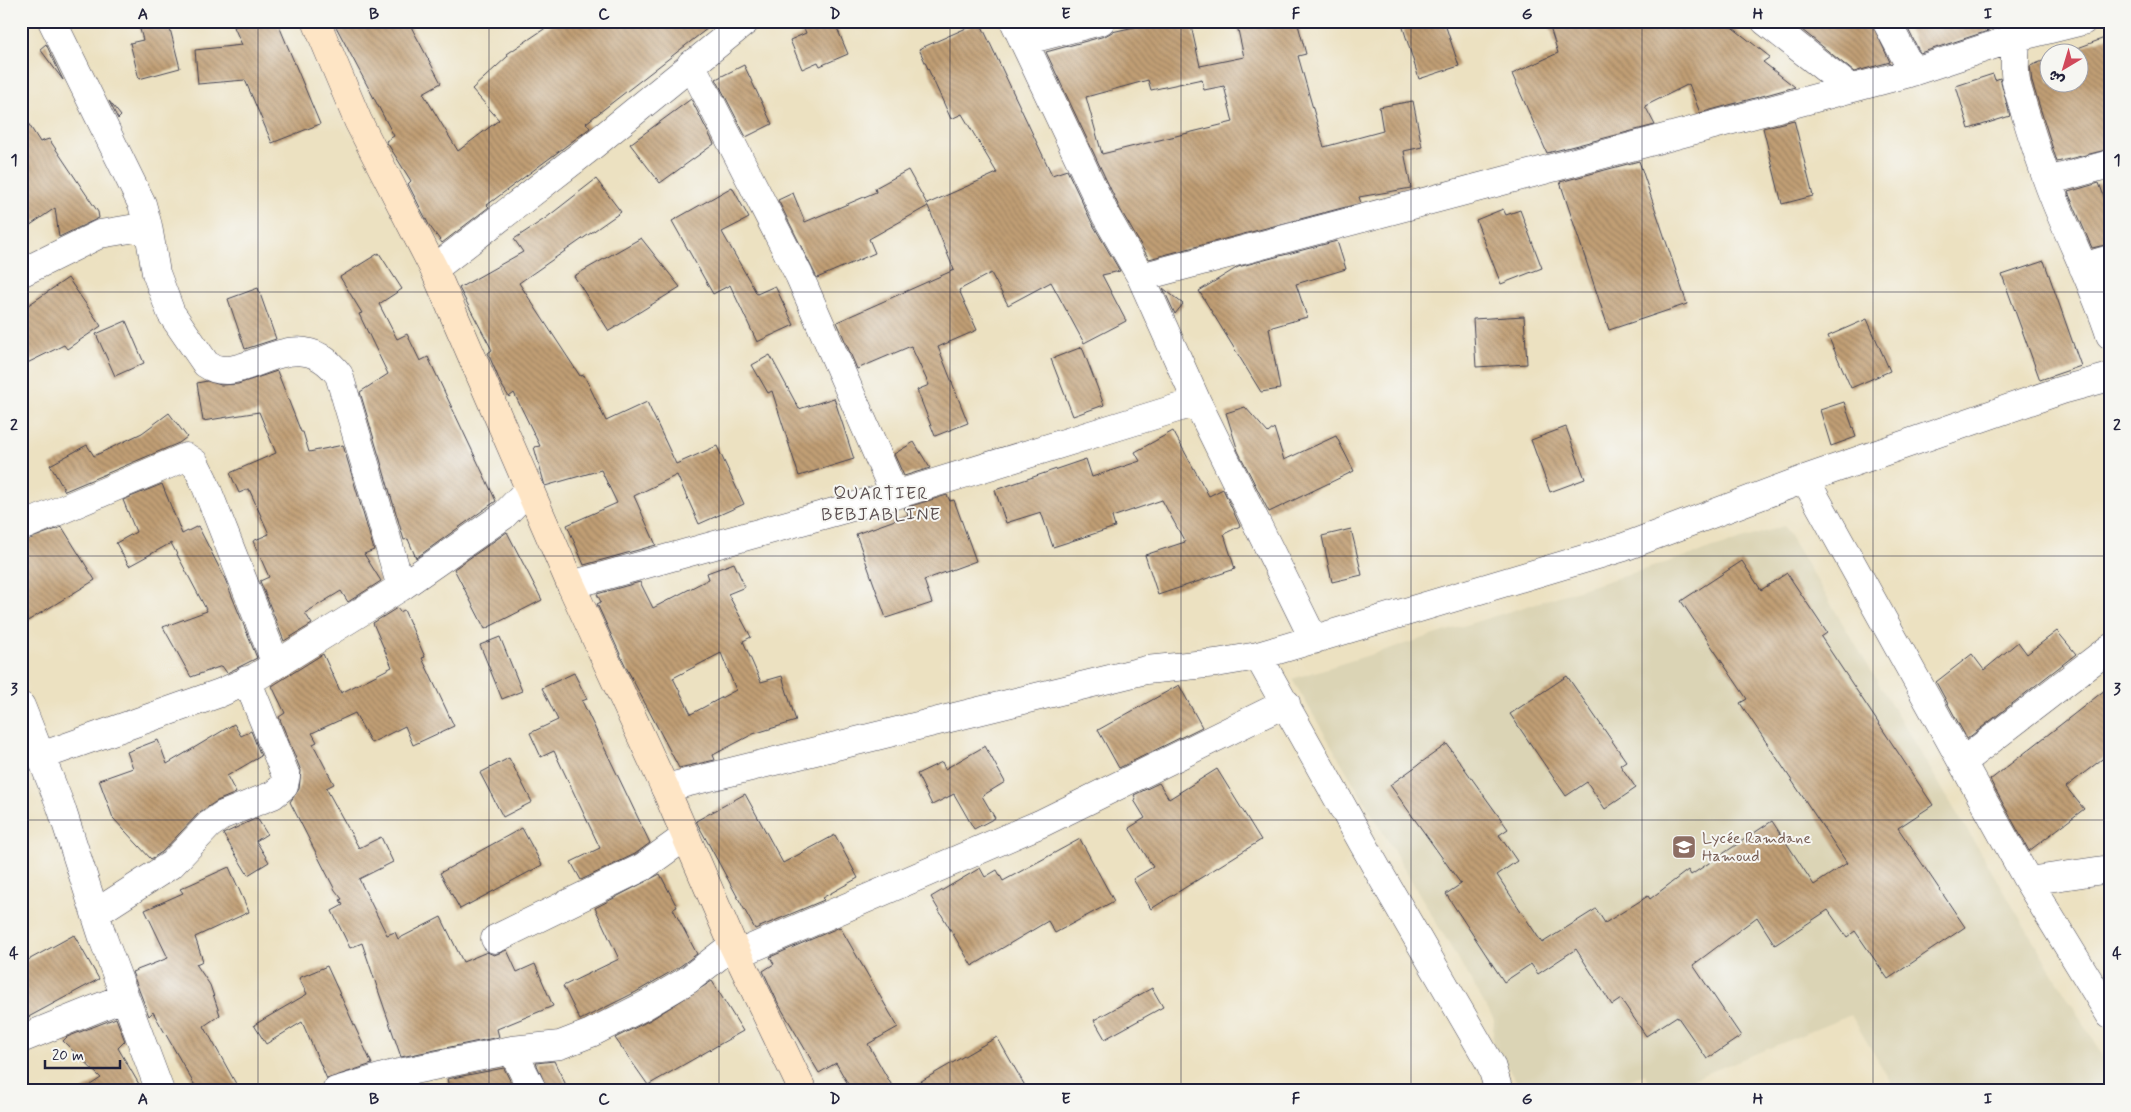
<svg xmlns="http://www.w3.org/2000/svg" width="2131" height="1112" viewBox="0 0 2131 1112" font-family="Mynerve,'Playpen Sans Arabic',sans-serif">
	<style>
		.built { fill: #dbd4b5 }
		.building { fill: url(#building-back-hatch); fill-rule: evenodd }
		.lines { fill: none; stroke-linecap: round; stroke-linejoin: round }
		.minor-casing { stroke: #403f4f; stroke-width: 29 }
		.tertiary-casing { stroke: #403f4f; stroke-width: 29 }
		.secondary-casing { stroke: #403f4f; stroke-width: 29 }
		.minor { stroke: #fff; stroke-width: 28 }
		.tertiary { stroke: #fff; stroke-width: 28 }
		.secondary { stroke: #fee5c5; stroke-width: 28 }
		.grid { fill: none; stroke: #22223b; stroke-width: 1; stroke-opacity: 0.55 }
		.labels { text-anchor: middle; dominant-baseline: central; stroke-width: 4; stroke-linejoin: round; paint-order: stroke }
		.education-label { font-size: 16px; fill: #785e54; stroke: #f6f6f2; text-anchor: start }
		.neighbourhood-label { font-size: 18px; letter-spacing: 1px; fill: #5a4e4f; stroke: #f6f6f2 }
		.neatline { fill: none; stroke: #22223b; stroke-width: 2 }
		.grid-label { font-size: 16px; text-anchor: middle; font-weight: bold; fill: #22223b }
	</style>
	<defs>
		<pattern id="building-back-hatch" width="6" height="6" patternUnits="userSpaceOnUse" patternTransform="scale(1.25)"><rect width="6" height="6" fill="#c19f75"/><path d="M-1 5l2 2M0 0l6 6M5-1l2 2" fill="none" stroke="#9c8161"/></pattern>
	</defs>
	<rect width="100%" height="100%" fill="#f6f6f2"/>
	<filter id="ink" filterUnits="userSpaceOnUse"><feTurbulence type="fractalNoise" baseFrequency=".02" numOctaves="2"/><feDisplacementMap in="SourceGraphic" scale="10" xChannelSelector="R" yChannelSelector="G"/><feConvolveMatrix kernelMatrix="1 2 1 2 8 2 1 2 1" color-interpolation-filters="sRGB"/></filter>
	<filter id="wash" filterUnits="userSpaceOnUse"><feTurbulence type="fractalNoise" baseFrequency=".0096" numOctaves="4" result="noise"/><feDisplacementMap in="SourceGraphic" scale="20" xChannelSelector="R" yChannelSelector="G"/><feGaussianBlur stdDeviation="1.12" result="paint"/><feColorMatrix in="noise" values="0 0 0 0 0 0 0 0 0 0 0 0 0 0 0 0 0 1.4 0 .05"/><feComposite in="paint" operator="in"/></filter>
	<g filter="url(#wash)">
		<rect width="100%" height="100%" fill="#ece1c1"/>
		<path class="built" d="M1784,526L2110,1068V1091H1896L1851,1015L1663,1091H1652L1645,1074L1596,1091H1523L1492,1043L1494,1020L1292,679Z"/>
		<g id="blocks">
			<path class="building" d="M158,21H168L180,68L139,79L130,43L143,40L139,26Z
				M247,21H277L320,124L272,143L245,80L198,84L195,50L242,45L234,27Z
				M333,21H408L441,83L423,93L458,151L499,120L472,89L508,56L507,54L556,21H717L586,123L590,128L487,205L489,207L442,243L429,225L408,184L411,181L386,141L394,136Z
				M801,21H834L848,54L820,66L818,62L802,69L790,40L806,33Z
				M1161,21H1190L1200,66L1244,57L1236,21H1297L1306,54L1298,56L1324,147L1383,131L1379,107L1413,101L1422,147L1404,151L1411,188L1359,197L1361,203L1149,259L1120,209L1046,52L1105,36L1112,32ZM1202,79L1204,90L1224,86L1233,122L1102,154L1086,97L1148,80L1151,90Z
				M1401,21H1444L1459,66L1419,79Z
				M1548,21H1653L1657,27L1674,21H1724L1770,57L1763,62L1795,87L1700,113L1689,84L1645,106L1655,125L1547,153L1512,74L1558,53Z
				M1791,21H1871L1890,62L1854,72Z
				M1904,21H1982L1988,31L1920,53Z
				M980,22L1052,175L1067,170L1092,223L1120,271L1102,275L1126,321L1084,343L1051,282L1008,305L991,273L959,290L977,330L938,347L968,423L935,436L917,390L929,385L911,346L857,369L837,322L954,270L928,206L869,239L875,253L817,278L778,200L793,193L805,222L876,192L875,188L908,170L927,204L997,173L962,114L951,119L919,49Z
				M2110,36V149L2057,162L2032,82L2030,66L2048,59V82H2078V52H2067Z
				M46,44L63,80L40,49Z
				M744,65L772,124L746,137L716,79Z
				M1993,74L1995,80L2000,78L2010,116L1969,129L1956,86Z
				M691,99L714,144L660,183L630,144Z
				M109,101L121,116L118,119Z
				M21,112L40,142L49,139L98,212L99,218L59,237L55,208L29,226L21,215Z
				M1794,120L1813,196L1782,204L1763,128Z
				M1639,161L1687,304L1609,330L1560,182Z
				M596,179L621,212L519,283L580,376L584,375L606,421L647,402L676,464L717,446L744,504L699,524L677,475L634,496L656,545L584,565L567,525L617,503L601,470L545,486L534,447L540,446L514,393L509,397L501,384L488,353L492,350L459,288L523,252L514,239L546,218Z
				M2099,183L2110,212V244L2092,248L2068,192Z
				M732,187L749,218L722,232L757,294L775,286L794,325L757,342L730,285L713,294L672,221Z
				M1503,209L1506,215L1520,210L1542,268L1501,284L1476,220Z
				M641,238L680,287L609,331L574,276Z
				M1337,241L1346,269L1296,284L1307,317L1269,328L1280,389L1261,392L1199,291L1238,267Z
				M379,253L402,289L379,304L397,339L407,334L420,361L428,357L496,501L416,558L408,539L404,540L360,392L388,374L359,314L362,313L340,277Z
				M2044,261L2081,366L2040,380L2002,275Z
				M68,278L101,326L67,349L64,345L21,366V310Z
				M258,288L276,339L245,349L228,299Z
				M1163,288L1183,304L1175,314Z
				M1524,316L1527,364L1476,367L1473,319Z
				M1867,319L1890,371L1851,388L1828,336Z
				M126,321L144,363L115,376L96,334Z
				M1082,347L1104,405L1073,416L1051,359Z
				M770,355L799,409L834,398L854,459L799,476L772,391L768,393L752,365Z
				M277,371L301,432H303L309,452L343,445L374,550L364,554L381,581L348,602L341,591L305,613L312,624L284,641L260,581L269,577L253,541L269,534L249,489L239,493L230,473L276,453L259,412L203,421L197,383L207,381L221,385L238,384Z
				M1844,402L1856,437L1831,446L1820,410Z
				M1245,407L1268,433L1274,428L1284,460L1336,436L1354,471L1269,512L1238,451L1226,413Z
				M169,413L187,437L179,443L65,491L50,465L87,445L94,456L142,433Z
				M1566,427L1585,479L1550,492L1531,440Z
				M1173,431L1209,496L1223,489L1240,526L1224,534L1235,569L1158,595L1145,555L1185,542L1162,500L1112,517L1115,527L1053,547L1041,512L1006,523L995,490L1086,459L1092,477L1140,461L1135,452Z
				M914,442L930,468L904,476L894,454Z
				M162,484L182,534L198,526L225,579L257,658L227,673L222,666L191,677L163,627L207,611L171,543L129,566L116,543L136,532L123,500Z
				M947,495L950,501L954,500L976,561L924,580L932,603L886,618L856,534L909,515L904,508Z
				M62,527L95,580L21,625V542Z
				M1351,529L1362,575L1332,582L1322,536Z
				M507,532L542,600L485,629L454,569Z
				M1742,561L1761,590L1787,573L1827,633L1821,637L1933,805L1898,828L1965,927L1888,979L1855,931L1847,937L1828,910L1775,945L1757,917L1693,965L1741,1036L1707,1059L1677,1016L1646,1036L1621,999L1612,1005L1576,949L1538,974L1531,964L1504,982L1446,894L1461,884L1390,785L1447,744L1508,829L1499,835L1517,861L1497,875L1542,943L1596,909L1605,923L1648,896L1650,899L1688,870L1691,875L1772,821L1814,885L1847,863L1740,703L1747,699L1681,601Z
				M734,563L745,587L728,594L751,637L743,641L761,682L782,676L796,721L753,734L713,755L715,760L679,768L626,667L597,604L601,602L597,594L640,582L653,608L709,579L707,573ZM721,653L736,690L691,714L673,678Z
				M397,608L400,612L404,610L425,657L422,658L454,726L413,745L405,726L371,743L355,713L312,733L317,742L313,744L334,784L326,788L359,848L381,837L393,862L359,879L387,935L395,932L398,939L441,917L463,962L487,952L494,955L507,950L517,972L535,964L553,1006L497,1029L499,1037L401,1057L362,943L350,948L332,911L343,905L340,900L342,899L335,890L290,802L299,789L301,771L279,717L285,713L272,686L323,654L341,693L392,667L373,623Z
				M2057,631L2076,654L1967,739L1936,682L1972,654L1984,670L2018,642L2027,654Z
				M500,637L522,691L502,699L480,645Z
				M574,673L587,699L582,701L650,843L635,854L581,880L571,862L600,848L554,751L541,757L530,733L558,720L542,688Z
				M1567,676L1626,761L1620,765L1636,788L1605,809L1587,782L1566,796L1510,714Z
				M1179,685L1202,727L1119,768L1098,730Z
				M2110,686V753L2066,787L2084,809L2029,851L1990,780Z
				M234,724L241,736L251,731L261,756L227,776L236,793L217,801L200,812L162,852L151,859L113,818L99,780L133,768L127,752L158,740L167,764Z
				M985,746L1005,782L982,796L995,818L974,829L954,794L932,805L917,774L942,762L945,769Z
				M509,758L532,802L503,817L480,773Z
				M1217,769L1261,840L1151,909L1133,879L1153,867L1129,828L1145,818L1134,800L1136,799L1134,795L1159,783L1169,799Z
				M745,794L783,863L835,835L858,878L822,898L824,900L755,929L696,821Z
				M257,818L267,834L256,841L269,862L248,875L223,834Z
				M522,828L542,865L460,909L440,873Z
				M1080,839L1114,901L1055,933L1048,921L972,966L931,897L980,868L985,877L997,870L1003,881Z
				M229,867L249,912L195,937L203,961L196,964L210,985L220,1015L204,1026L240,1091H198L153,1012L149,1016L132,972L168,958L145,910L183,893L180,889Z
				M660,874L677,907L673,909L697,954L679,967L636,992L580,1020L563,986L619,959L595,908Z
				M840,927L898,1027L868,1044L895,1091H852L836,1063L819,1073L778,1003L763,971L774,964L770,957Z
				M74,935L99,979L21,1021V964Z
				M327,966L372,1064L327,1079L302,1022L266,1044L254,1025L307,994L299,978Z
				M712,981L743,1031L648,1085L615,1038L652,1019Z
				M1152,988L1163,1007L1105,1039L1094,1020Z
				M116,1018L125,1041L118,1048L143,1091H81L101,1078L63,1041L67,1037Z
				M997,1037L1028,1091H904Z
				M554,1061L569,1091H548L536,1063Z
				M504,1068L515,1091H450L447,1079Z"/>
		</g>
	</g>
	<g filter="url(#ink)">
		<use href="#blocks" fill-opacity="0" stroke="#403f4f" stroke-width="1"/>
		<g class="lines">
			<defs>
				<path id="minor" d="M52,21L142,204L148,226
					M1014,21L1106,216L1141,277L1197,402L1314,640
					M1765,21L1850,88
					M1886,21L1913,72
					M2015,22C2019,44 2011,64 2017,86C2026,117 2036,149 2047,180C2066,233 2093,282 2110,335
					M1024,41L1101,21
					M691,64L799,275L895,495
					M2048,181L2110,164
					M2083,267L2110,259
					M21,273L100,234L148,226L156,273L171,313L206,364C244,391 294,315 339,375L401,587
					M1141,277L1906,74L2018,37L2083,21
					M1805,479L2028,881L2110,1015
					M21,527L186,457L195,463L203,479L276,664
					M571,585L895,495L1197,402
					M1258,656L1380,874L1491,1065L1499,1091
					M21,706L61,807L104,941L160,1091
					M41,756L220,693L256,677L401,587L503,516L530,488
					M1962,762L2110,648
					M665,788L1146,670L1216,663L1258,656L1624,547L1805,479L2062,390L2110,377
					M2028,881L2110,869
					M96,913L172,864L209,825L223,815L273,795L284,786L286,776L247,680
					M495,939L643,867L686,836
					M738,954L1042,823L1286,703
					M21,1039L125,997
					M512,1050L533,1091
					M336,1091L394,1074L512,1050L560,1045L591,1033L644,1006L688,980L733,945"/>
				<path id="tertiary" d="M434,269L591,147L746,21"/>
				<path id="secondary" d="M316,21L358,121L434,269L571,585L665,788L733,945L803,1091"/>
			</defs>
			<use href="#minor" class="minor-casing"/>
			<use href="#tertiary" class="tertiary-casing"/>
			<use href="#secondary" class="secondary-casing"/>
			<use href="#minor" class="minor"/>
			<use href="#tertiary" class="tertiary"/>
			<use href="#secondary" class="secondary"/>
		</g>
	</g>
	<path class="grid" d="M258,21V1091M489,21V1091M719,21V1091M950,21V1091M1181,21V1091M1411,21V1091M1642,21V1091M1873,21V1091M21,292H2110M21,556H2110M21,820H2110"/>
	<defs>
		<symbol id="school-square" viewBox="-11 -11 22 22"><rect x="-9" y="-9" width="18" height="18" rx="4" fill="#8d6e63" stroke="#f6f6f2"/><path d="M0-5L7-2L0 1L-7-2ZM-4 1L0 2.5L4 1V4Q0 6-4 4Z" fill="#fff"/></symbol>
	</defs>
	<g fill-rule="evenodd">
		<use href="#school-square" x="1670" y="833" width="28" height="28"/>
	</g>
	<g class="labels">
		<g class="education-label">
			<text x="1702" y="838">Lycée Ramdane<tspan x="1702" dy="18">Hamoud</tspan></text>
		</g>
		<g class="neighbourhood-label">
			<text x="881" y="494">QUARTIER<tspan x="881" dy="21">BEBJABLINE</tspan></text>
		</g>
	</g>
	<rect width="2131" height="1112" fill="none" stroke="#f6f6f2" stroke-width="55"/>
	<g transform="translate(2064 68) rotate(218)"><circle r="24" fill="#f6f6f2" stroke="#a1a1a9"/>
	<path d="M0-4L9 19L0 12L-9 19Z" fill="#d1495b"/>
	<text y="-8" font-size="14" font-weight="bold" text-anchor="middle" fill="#22223b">ش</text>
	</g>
	<path d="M45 1060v8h75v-8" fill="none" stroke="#22223b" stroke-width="2.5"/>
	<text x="52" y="1060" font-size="15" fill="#22223b" stroke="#f6f6f2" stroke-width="4" paint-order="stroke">20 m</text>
	<rect x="28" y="28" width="2076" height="1056" class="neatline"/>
	<g class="grid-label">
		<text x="143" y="19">A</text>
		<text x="374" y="19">B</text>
		<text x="604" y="19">C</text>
		<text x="835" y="19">D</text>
		<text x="1066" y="19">E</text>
		<text x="1296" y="19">F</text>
		<text x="1527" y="19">G</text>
		<text x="1758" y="19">H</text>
		<text x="1988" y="19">I</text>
		<text x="14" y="165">1</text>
		<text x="2117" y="165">1</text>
		<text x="14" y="430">2</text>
		<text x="2117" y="430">2</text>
		<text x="14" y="694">3</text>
		<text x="2117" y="694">3</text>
		<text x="14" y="958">4</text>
		<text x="2117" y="958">4</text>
		<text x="143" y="1104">A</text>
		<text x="374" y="1104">B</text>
		<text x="604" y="1104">C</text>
		<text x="835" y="1104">D</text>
		<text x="1066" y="1104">E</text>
		<text x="1296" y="1104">F</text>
		<text x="1527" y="1104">G</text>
		<text x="1758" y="1104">H</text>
		<text x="1988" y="1104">I</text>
	</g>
</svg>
